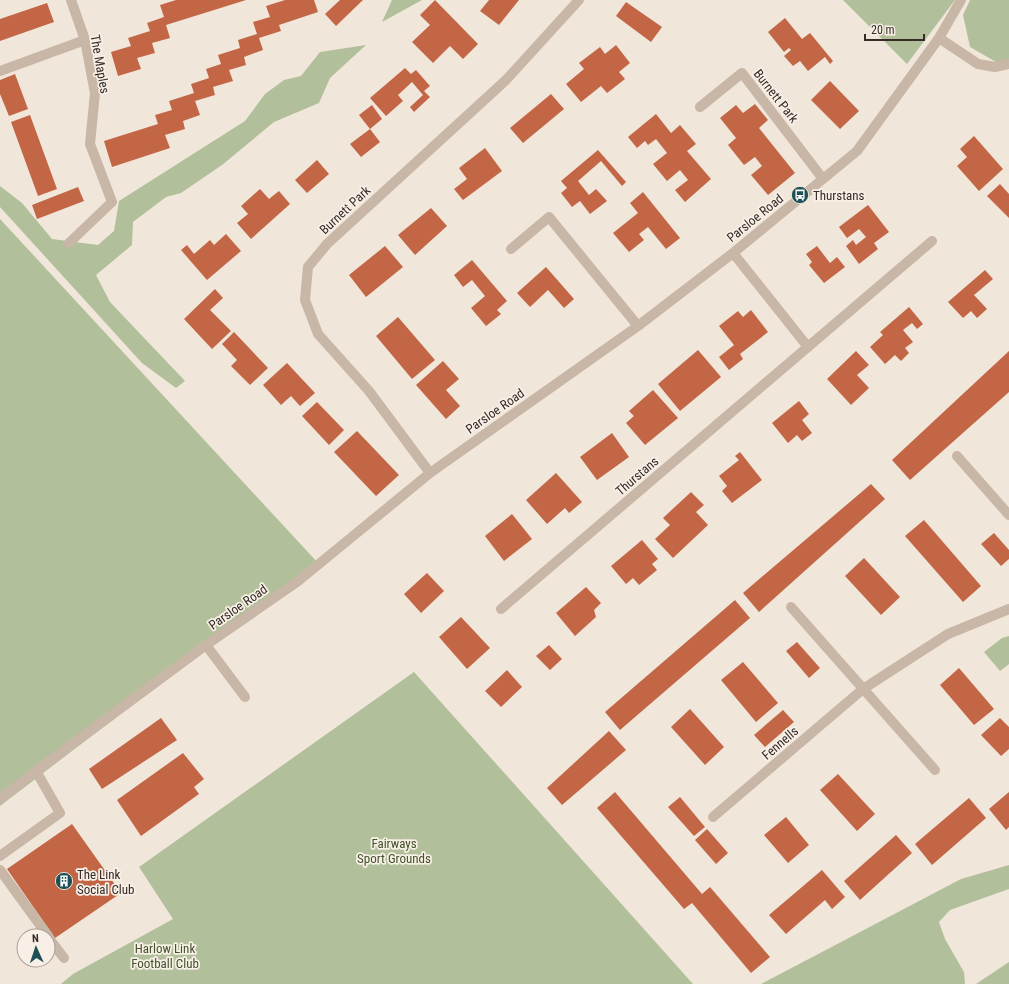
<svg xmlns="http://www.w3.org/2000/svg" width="1009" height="984" viewBox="0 0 1009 984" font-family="'Roboto Condensed',sans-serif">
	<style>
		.green { fill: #b2bf9b }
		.building { fill: #c26646 }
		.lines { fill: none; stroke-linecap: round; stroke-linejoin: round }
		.minor { stroke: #c8b6a6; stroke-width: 10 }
		.labels { text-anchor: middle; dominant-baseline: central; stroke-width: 3.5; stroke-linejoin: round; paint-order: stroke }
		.street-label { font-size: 13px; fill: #352b27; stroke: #f8f0e6 }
		.poi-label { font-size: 13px; fill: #352b27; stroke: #f8f0e6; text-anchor: start }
		.park-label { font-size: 13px; fill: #43522c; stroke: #f8f0e6 }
	</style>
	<rect width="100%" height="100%" fill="#f1e6da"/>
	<path class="green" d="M392,0H422L382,22Z
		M843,0H955L907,64Z
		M970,0H1009V61L996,62L970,47L963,15Z
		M366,45L330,78L319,103L274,122L222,165L181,193L166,197L133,222L132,245L96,275L110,302L185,381L176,388L142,363L0,207V186L22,203L52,239L98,245L114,231L119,201L245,121L265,94L284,80L301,76L320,52Z
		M0,219L318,563L0,806Z
		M1009,636V664L1000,671L984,652L1002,638Z
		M414,672L693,984H61L73,974L173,919L139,867Z
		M1009,865V889L950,910L939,922L945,939L964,972L965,984H761L961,879Z
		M1009,962V984H976Z"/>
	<path class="building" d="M176,0H246L166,25L170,38L152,43L155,53L137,58L141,69L118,76L111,52L131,46L128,38L150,31L147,23L164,17L160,5Z
		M285,0H314L318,12L279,25L281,31L259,38L263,50L244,57L246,65L229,70L233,81L213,87L215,95L195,101L200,115L183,121L185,129L165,135L170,148L112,167L104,141L158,124L155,115L172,110L169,101L194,93L191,84L209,78L206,69L221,64L218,55L240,48L238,40L257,34L253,22L270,17L266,6Z
		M340,0H363L336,26L325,14Z
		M435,0L478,44L463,59L450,46L433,63L412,42L430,25L420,15Z
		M489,0H519L499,25L480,11Z
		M626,2L662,27L651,42L616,16Z
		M47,3L54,22L0,41V19Z
		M785,18L802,39L810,33L833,61L830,64L825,57L808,71L800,61L793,66L784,56L791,50L789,48L784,52L768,32Z
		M616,45L630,63L619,72L625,79L607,93L601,86L581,102L566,84L584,69L579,63L600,47L605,54Z
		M405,68L411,74L416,70L430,86L424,91L430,97L414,112L410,107L423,95L412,82L398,95L403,101L386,116L370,98Z
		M15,74L28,109L9,116L0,94V80Z
		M830,81L859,111L840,129L811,100Z
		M551,94L564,109L523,143L510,128Z
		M755,104L768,120L759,128L795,173L768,195L751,175L762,166L755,157L744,165L728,145L736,138L720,118L736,105L743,113Z
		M372,105L382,119L370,129L380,142L361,157L350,144L370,129L359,115Z
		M656,114L671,133L680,125L696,144L687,151L711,179L685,202L675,190L688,180L680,170L667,181L653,164L667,153L656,139L648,145L645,141L637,148L628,137Z
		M30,115L57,189L38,196L11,122Z
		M974,136L1003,169L979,191L957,166L967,157L960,149Z
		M485,148L502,171L463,200L454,189L467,179L459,168Z
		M598,150L626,182L622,186L601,161L578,181L589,195L596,189L607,201L590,214L580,201L572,207L561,193L567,188L561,181Z
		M317,160L329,174L307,193L295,180Z
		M1000,184L1009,194V218L987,196Z
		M78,187L84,201L37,219L32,205Z
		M260,189L269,199L279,191L290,204L251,239L237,223L248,214L241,206Z
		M643,192L680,238L666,249L648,227L639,234L644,240L629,252L613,233L638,213L630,203Z
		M868,205L889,232L874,243L878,249L859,264L846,246L853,240L856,245L866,237L859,229L847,238L839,227Z
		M431,208L447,226L415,255L398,235Z
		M226,234L241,251L207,280L181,250L187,245L194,254L210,240L214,245Z
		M385,246L403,267L366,297L349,275Z
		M817,246L830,263L837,257L845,267L824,283L809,265L812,262L806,254Z
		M472,260L507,301L497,310L501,314L486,326L471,308L485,296L472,280L463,287L454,275Z
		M546,267L574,299L564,308L548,290L530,307L517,293Z
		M985,270L993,279L974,295L987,309L977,318L971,311L963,318L948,302Z
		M215,289L223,298L210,310L231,331L212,349L184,319Z
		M909,307L923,324L917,329L912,323L903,330L913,342L905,348L909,353L901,361L895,355L885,364L870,347L883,335L880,332Z
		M751,310L768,332L740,354L743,359L729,370L719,357L734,345L719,326L738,311L743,317Z
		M398,317L435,360L412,379L376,336Z
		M234,332L268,368L250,385L231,366L237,360L222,344Z
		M698,350L721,377L680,411L658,384Z
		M856,351L869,365L857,375L869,388L851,405L827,379Z
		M1009,351V392L910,480L892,460Z
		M443,361L459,379L446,390L460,406L446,419L416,385Z
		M287,363L315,393L300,406L291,396L281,405L263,385Z
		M653,390L678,418L645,445L626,423L634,416L629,411Z
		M799,401L809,414L802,420L812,433L802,441L797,435L788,443L772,423Z
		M317,402L344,430L329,445L302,416Z
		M357,431L399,475L376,496L334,452Z
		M612,433L629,457L597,480L580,457Z
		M740,452L762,480L732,503L722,491L727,486L719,476L739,460L735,456Z
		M556,473L582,502L569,513L565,508L547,524L526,500Z
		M871,484L885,499L759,612L743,593Z
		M691,492L704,505L696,512L708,525L673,558L655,539L670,525L663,518Z
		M512,514L532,539L504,561L485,536Z
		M924,520L981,586L963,602L905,536Z
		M994,533L1009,550V559L1001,566L981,544Z
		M642,540L658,559L652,564L657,570L639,585L633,578L626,584L611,566Z
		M864,558L900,597L881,615L845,576Z
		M427,573L444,591L421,613L404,594Z
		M586,587L601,603L594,610L596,617L575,636L556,613Z
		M735,600L750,618L620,730L605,712Z
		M461,617L490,648L467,669L439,637Z
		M797,642L820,668L809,678L786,651Z
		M549,645L562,659L550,670L536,656Z
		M743,662L778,703L756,722L721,680Z
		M959,668L994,709L974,725L940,685Z
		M507,670L522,687L501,707L485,691Z
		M690,709L724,747L705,765L671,727Z
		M783,710L794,722L765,747L754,735Z
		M161,718L177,740L102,789L89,769Z
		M1000,718L1009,727V749L1001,756L981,735Z
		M609,731L626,750L562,805L547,788Z
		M183,753L204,779L194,787L199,794L141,836L117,800Z
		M838,774L875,814L857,831L820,790Z
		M615,792L702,894L710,887L770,957L751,973L692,903L684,909L597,808Z
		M1009,792V827L1006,830L989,809Z
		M680,797L705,827L694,836L668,807Z
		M969,798L986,818L932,865L915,844Z
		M786,817L809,845L788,863L764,835Z
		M72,824L121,893L55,938L7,869Z
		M707,829L728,853L716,864L695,840Z
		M896,835L912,853L860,900L844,881Z
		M822,870L845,897L832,909L825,900L786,934L769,915Z"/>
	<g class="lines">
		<path class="minor" d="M939,38L978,64L995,67L1009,64
			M0,71L85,40
			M700,107L742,73L823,179
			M69,243L112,202L90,144L95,93L85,40L71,0
			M511,249L549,217L638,326
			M733,253L808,347
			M957,456L1009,515
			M430,473L369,391L318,334L305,300L308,267L327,244L506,80L579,0
			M791,607L935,770
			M501,609L932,241
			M206,645L245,697
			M0,799L36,771L206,645L297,582L430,473L638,326L733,253L823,179L857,151L939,38L961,0
			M713,817L863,689L948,634L1009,609
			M0,856L60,813L36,771
			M0,870L48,936
			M48,937L64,958"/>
	</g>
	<defs>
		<symbol id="bus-disc" viewBox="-11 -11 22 22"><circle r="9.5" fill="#1e5055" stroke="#f8f0e6"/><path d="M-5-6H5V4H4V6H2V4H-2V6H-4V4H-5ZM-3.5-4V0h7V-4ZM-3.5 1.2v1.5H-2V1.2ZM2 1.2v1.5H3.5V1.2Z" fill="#fff"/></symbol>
		<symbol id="building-disc" viewBox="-11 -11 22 22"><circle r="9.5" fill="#1e5055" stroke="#f8f0e6"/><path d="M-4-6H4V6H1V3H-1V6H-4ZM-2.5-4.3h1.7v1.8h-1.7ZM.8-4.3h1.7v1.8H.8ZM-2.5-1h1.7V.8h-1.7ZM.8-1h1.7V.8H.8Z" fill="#fff"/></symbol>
	</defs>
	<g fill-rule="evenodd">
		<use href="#bus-disc" x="790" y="185" width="20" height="20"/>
		<use href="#building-disc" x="54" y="871" width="20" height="20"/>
	</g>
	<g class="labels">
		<g class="street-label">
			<text transform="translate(100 64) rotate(80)">The Maples</text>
			<text transform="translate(776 96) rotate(52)">Burnett Park</text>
			<text transform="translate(345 210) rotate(-43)">Burnett Park</text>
			<text transform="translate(755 218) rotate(-39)">Parsloe Road</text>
			<text transform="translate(495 411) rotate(-35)">Parsloe Road</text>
			<text transform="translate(637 476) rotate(-41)">Thurstans</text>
			<text transform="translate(238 607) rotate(-35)">Parsloe Road</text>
			<text transform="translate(780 743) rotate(-41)">Fennells</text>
		</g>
		<g class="poi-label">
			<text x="813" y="195">Thurstans</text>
			<text x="77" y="874">The Link<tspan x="77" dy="15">Social Club</tspan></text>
		</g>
		<g class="park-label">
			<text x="394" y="843">Fairways<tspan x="394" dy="15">Sport Grounds</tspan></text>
			<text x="165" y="948">Harlow Link<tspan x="165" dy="15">Football Club</tspan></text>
		</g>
	</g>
	<g transform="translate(36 948) rotate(357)"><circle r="19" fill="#f8f0e6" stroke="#aaa19a"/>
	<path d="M0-3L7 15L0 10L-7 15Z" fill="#1e5055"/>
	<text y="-6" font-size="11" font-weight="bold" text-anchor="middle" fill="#352b27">N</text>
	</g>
	<path d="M865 34v6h59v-6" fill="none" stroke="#352b27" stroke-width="2"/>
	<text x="871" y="34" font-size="12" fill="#352b27" stroke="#f8f0e6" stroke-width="3" paint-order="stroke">20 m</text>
</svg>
